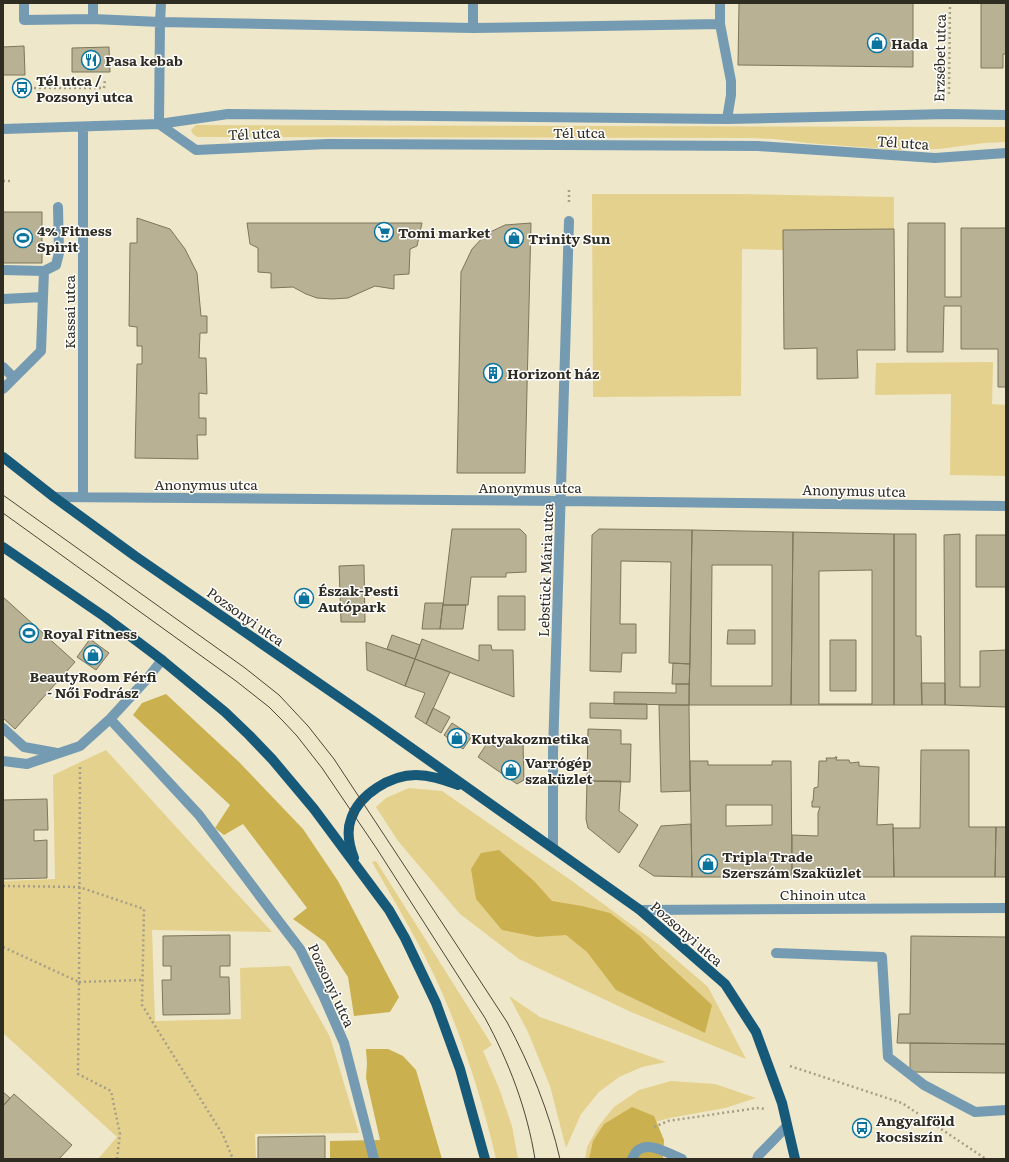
<svg xmlns="http://www.w3.org/2000/svg" width="1009" height="1162" viewBox="0 0 1009 1162" font-family="Literata,serif">
	<style>
		.green { fill: #e4d18d }
		.forest { fill: #cab04f }
		.building { fill: #b9b194; stroke: #7e765b; fill-rule: evenodd }
		.lines { fill: none; stroke-linecap: round; stroke-linejoin: round }
		.path { stroke: #a59f88; stroke-width: 2.5; stroke-dasharray: 2 3; stroke-linecap: butt }
		.minor { stroke: #749bb2; stroke-width: 10 }
		.major { stroke: #175979; stroke-width: 10 }
		.tram { stroke: #4b4739; stroke-width: 1 }
		.labels { text-anchor: middle; dominant-baseline: central; stroke-width: 3; stroke-linejoin: round; paint-order: stroke }
		.poi-label { font-size: 14px; font-weight: bold; fill: #2f2c21; stroke: #fff; text-anchor: start }
		.street-label { font-size: 14px; fill: #2f2c21; stroke: #fff }
	</style>
	<rect width="100%" height="100%" fill="#efe7c9"/>
	<path class="green" d="M196,125L1006,127V142L984,143L939,149L898,150L807,143L775,139L751,138L197,137L193,134L191,130Z
		M592,194H741L894,197V229L783,230V250L742,249L741,396L593,397Z
		M993,362L992,404L1006,405V476L950,475L951,394L875,395L876,363Z
		M106,750L272,932L152,930L155,1021L241,1019L240,968L290,966L330,1037L359,1133L255,1134L256,1159H98L117,1137L3,1033V881L55,879L53,775Z
		M409,788L442,791L572,881L659,945L708,987L746,1059L631,1012L519,959L460,914L398,841L376,807L386,798Z
		M376,861L492,1045L483,1051L499,1088L512,1126L518,1159H496C483,1103 466,1049 444,997C424,950 397,906 372,862Z
		M509,996L540,1017L666,1062L642,1067L619,1077L599,1092L581,1114L566,1148L550,1086L528,1032Z
		M671,1081L715,1084L756,1098L725,1108L670,1118L643,1125L605,1159H585L587,1147L598,1127L614,1107L639,1090Z"/>
	<path class="forest" d="M166,694L239,762L303,829L338,881L399,997L390,1012L354,1016L348,977L325,942L293,919L307,908L243,824L224,835L215,828L230,805L133,715L142,703Z
		M499,850L534,881L552,901L582,906L610,913L640,936L661,958L712,1005L705,1033L616,990L587,952L566,935L537,937L502,930L476,899L471,869L481,853Z
		M366,1049H388L403,1056L416,1070L442,1159H330V1141L380,1140L366,1078L367,1064Z
		M632,1107L654,1116L664,1140L663,1159H589L593,1141L604,1124Z"/>
	<path class="building" d="M739,3H913V67L738,65Z
		M981,3H1006V54H1003V68H981Z
		M24,46L25,75H3V47Z
		M109,47L110,72H72V48Z
		M3,212H42V263H3Z
		M137,218L170,229L185,249L197,273L201,316H207V333H200L199,358H206L207,394L199,393V418H206V435H197L198,459L135,458L137,364H142V346H137V327L129,326L130,243H137Z
		M247,223H422L417,246L410,249L409,274L394,275V289L375,286L348,298L332,299L317,298L306,294L293,287L271,288V273L258,272V248L250,244Z
		M531,223L525,473H457L461,272L472,249L486,234L505,225Z
		M908,223H945V297H961V228H1006V387H998V349H961V306H944L943,352H907Z
		M894,229L895,350H857L858,378L817,379V348L784,349L783,230Z
		M452,529H520L526,535V572L506,573V577H471L468,605H443Z
		M599,529L692,530L690,664L669,663L671,562L621,561L620,624H636V653H622L621,672L590,671L592,535Z
		M692,530L793,532L791,705H689ZM712,565H772V686H711Z
		M793,532L894,534V705H791ZM872,570V704H819V571Z
		M894,534H916V636H921L922,705H894Z
		M960,534V687H980V651L1006,650V707L945,705L944,535Z
		M976,535H1006V587H976Z
		M364,565L365,622H341L339,566Z
		M498,596H525V630H498Z
		M3,597L75,662L15,729L3,718Z
		M425,603H443L440,629H422Z
		M443,605H466L463,629H440Z
		M728,630H755V644H727Z
		M392,635L420,645L415,659L387,649Z
		M90,639L109,653L96,670L77,657Z
		M422,639L479,661V645H491L492,650H513L514,697L415,659Z
		M830,640H856V691H830Z
		M366,642L415,659L405,686L367,670Z
		M415,659L450,672L426,724L415,717L425,693L405,686Z
		M673,663L690,664L689,684H672Z
		M921,683H945V705H922Z
		M676,684H689V705L614,704V692L676,693Z
		M590,703L647,704V719L590,718Z
		M659,705H689L690,791L661,792Z
		M433,708L450,717L441,733L426,724Z
		M452,723L472,736L463,749L444,735Z
		M588,729L621,730V744H631L630,782L587,781Z
		M488,742L497,748L502,742L523,743L524,780L517,784L478,757Z
		M921,750H969V827H996L995,877H894L893,828H920Z
		M835,757H837L836,760H849L850,763L859,762V766L879,767L877,825L893,824L894,877H792V835L818,836V813L820,807H812V801H813L814,788L818,787L819,761H827L826,758H835Z
		M690,761H708V765H772V761H791L792,877H692ZM726,805H772V825L726,826Z
		M587,781H621L619,811L638,825L619,853L588,828L586,819Z
		M47,799L48,830H34V841L47,840V878L3,879V800Z
		M691,824L692,877L654,876L639,866L661,826Z
		M996,827H1006V877H995Z
		M230,935V966H220V977H229L230,1014L163,1015L162,980H171V966H163V936Z
		M911,936L1006,937V1044L897,1043L899,1014H910Z
		M910,1043L1006,1044V1073L910,1072Z
		M3,1092L10,1098L3,1106Z
		M14,1094L72,1145L59,1159H3V1106Z
		M325,1136V1159H258V1137Z"/>
	<g class="lines">
		<path class="path" d="M22,80V88H104L105,79
			M949,94L950,3
			M3,181H12
			M569,202V189
			M80,767L79,982L141,980
			M3,886L79,887L144,909L142,1005L223,1135L233,1159
			M3,947L79,982L78,1074L111,1091L120,1134L117,1159
			M790,1066L902,1103L986,1159
			M654,1127L668,1121L757,1108L765,1109"/>
		<path class="minor" d="M24,3V20L93,19
			M93,3V19L160,22L159,124
			M161,3L160,22L473,28L720,24V3
			M720,24L731,81V95L727,119
			M473,28V3
			M159,124L196,150L328,144L758,146L935,158L1006,153
			M83,127V497
			M3,129L159,124L228,114L727,119L948,114L1006,115
			M3,270L44,271L43,297
			M44,271L56,265L59,253L58,207
			M3,299L43,297L41,351L3,389
			M3,367L14,378
			M54,497L561,501L1006,506
			M110,719L199,815L271,911L300,949L323,995L344,1043L374,1159
			M3,728L24,747L57,753
			M3,761L27,764L80,746L110,719L146,680L162,660
			M553,848V753L569,221
			M640,910L1006,908
			M776,953L882,957L888,1057L924,1085L975,1112L1006,1110
			M632,1159C633,1157 635,1153 637,1151C648,1140 669,1154 682,1159
			M757,1159L758,1156L787,1126"/>
		<path class="major" d="M3,457L54,497L135,556L372,720L640,910L725,984L756,1032L782,1103L795,1159
			M3,547L105,617L162,660L225,712L249,735L272,759L314,809L389,910L405,938L436,1003L460,1069L485,1159
			M354,858C349,845 346,832 351,819C359,794 391,775 416,775C431,775 444,780 458,785"/>
		<path class="tram" d="M3,495L245,668L279,695L294,711L308,726L334,759L456,944L507,1022C530,1065 549,1111 560,1159
			M3,513L236,681L269,707L283,721L297,736L322,768L377,849L485,1018C509,1062 527,1109 535,1159"/>
	</g>
	<defs>
		<symbol id="shop-ring" viewBox="-11 -11 22 22"><circle r="9.5" fill="#fff" stroke="#0a749f" stroke-width="1.5"/><path d="M-5-2.5h2.3a2.7 3.5 0 0 1 5.4 0H5L5.5 6h-11ZM-1.5-2.5h3a1.5 2.3 0 0 0-3 0Z" fill="#0a749f"/></symbol>
		<symbol id="restaurant-ring" viewBox="-11 -11 22 22"><circle r="9.5" fill="#fff" stroke="#0a749f" stroke-width="1.5"/><path d="M-5-6h1v4h1v-4h1v4h1v-4h1v5L-1.5 .5V6h-2V.5L-5-1ZM5-6V6H3V1.5H1.5Q1.5-4 5-6Z" fill="#0a749f"/></symbol>
		<symbol id="bus-ring" viewBox="-11 -11 22 22"><circle r="9.5" fill="#fff" stroke="#0a749f" stroke-width="1.5"/><path d="M-5-6H5V4H4V6H2V4H-2V6H-4V4H-5ZM-3.5-4V0h7V-4ZM-3.5 1.2v1.5H-2V1.2ZM2 1.2v1.5H3.5V1.2Z" fill="#0a749f"/></symbol>
		<symbol id="supermarket-ring" viewBox="-11 -11 22 22"><circle r="9.5" fill="#fff" stroke="#0a749f" stroke-width="1.5"/><path d="M-6-5.5h2.5l.6 2H6L4.5 2H-2.5L-4.4-4H-6ZM-1.5 3.2a1.3 1.3 0 1 0 .1 0ZM3 3.2a1.3 1.3 0 1 0 .1 0Z" fill="#0a749f"/></symbol>
		<symbol id="stadium-ring" viewBox="-11 -11 22 22"><circle r="9.5" fill="#fff" stroke="#0a749f" stroke-width="1.5"/><path d="M0-5a6.5 5 0 1 0 0 10a6.5 5 0 1 0 0-10ZM-3.5-1.8h7v3.6h-7Z" fill="#0a749f"/></symbol>
		<symbol id="building-ring" viewBox="-11 -11 22 22"><circle r="9.5" fill="#fff" stroke="#0a749f" stroke-width="1.5"/><path d="M-4-6H4V6H1V3H-1V6H-4ZM-2.5-4.3h1.7v1.8h-1.7ZM.8-4.3h1.7v1.8H.8ZM-2.5-1h1.7V.8h-1.7ZM.8-1h1.7V.8H.8Z" fill="#0a749f"/></symbol>
	</defs>
	<g fill-rule="evenodd">
		<use href="#shop-ring" x="866" y="32" width="22" height="22"/>
		<use href="#restaurant-ring" x="80" y="49" width="22" height="22"/>
		<use href="#bus-ring" x="11" y="77" width="22" height="22"/>
		<use href="#supermarket-ring" x="373" y="221" width="22" height="22"/>
		<use href="#stadium-ring" x="12" y="227" width="22" height="22"/>
		<use href="#shop-ring" x="503" y="227" width="22" height="22"/>
		<use href="#building-ring" x="482" y="362" width="22" height="22"/>
		<use href="#shop-ring" x="293" y="587" width="22" height="22"/>
		<use href="#stadium-ring" x="18" y="622" width="22" height="22"/>
		<use href="#shop-ring" x="82" y="644" width="22" height="22"/>
		<use href="#shop-ring" x="446" y="727" width="22" height="22"/>
		<use href="#shop-ring" x="500" y="759" width="22" height="22"/>
		<use href="#shop-ring" x="697" y="853" width="22" height="22"/>
		<use href="#bus-ring" x="851" y="1117" width="22" height="22"/>
	</g>
	<g class="labels">
		<g class="poi-label">
			<text x="891" y="43">Hada</text>
			<text x="105" y="60">Pasa kebab</text>
			<text x="36" y="80">Tél utca /<tspan x="36" dy="16">Pozsonyi utca</tspan></text>
			<text x="37" y="230">4% Fitness<tspan x="37" dy="16">Spirit</tspan></text>
			<text x="398" y="232">Tomi market</text>
			<text x="528" y="238">Trinity Sun</text>
			<text x="507" y="373">Horizont ház</text>
			<text x="318" y="590">Észak-Pesti<tspan x="318" dy="16">Autópark</tspan></text>
			<text x="43" y="633">Royal Fitness</text>
			<text x="93" y="676" text-anchor="middle">BeautyRoom Férfi<tspan x="93" dy="16">- Női Fodrász</tspan></text>
			<text x="471" y="738">Kutyakozmetika</text>
			<text x="525" y="762">Varrógép<tspan x="525" dy="16">szaküzlet</tspan></text>
			<text x="722" y="856">Tripla Trade<tspan x="722" dy="16">Szerszám Szaküzlet</tspan></text>
			<text x="876" y="1120">Angyalföld<tspan x="876" dy="16">kocsiszín</tspan></text>
		</g>
		<g class="street-label">
			<text transform="translate(939 58) rotate(-89)">Erzsébet utca</text>
			<text x="579" y="132">Tél utca</text>
			<text transform="translate(254 133) rotate(-3)">Tél utca</text>
			<text transform="translate(903 142) rotate(4)">Tél utca</text>
			<text transform="translate(69 312) rotate(-90)">Kassai utca</text>
			<text x="206" y="484">Anonymus utca</text>
			<text x="530" y="487">Anonymus utca</text>
			<text transform="translate(854 490) rotate(1)">Anonymus utca</text>
			<text transform="translate(545 570) rotate(-88)">Lebstück Mária utca</text>
			<text transform="translate(246 616) rotate(35)">Pozsonyi utca</text>
			<text x="823" y="894">Chinoin utca</text>
			<text transform="translate(687 933) rotate(41)">Pozsonyi utca</text>
			<text transform="translate(332 985) rotate(65)">Pozsonyi utca</text>
		</g>
	</g>
	<rect width="1009" height="1162" fill="none" stroke="#2f2c21" stroke-width="8"/>
</svg>
